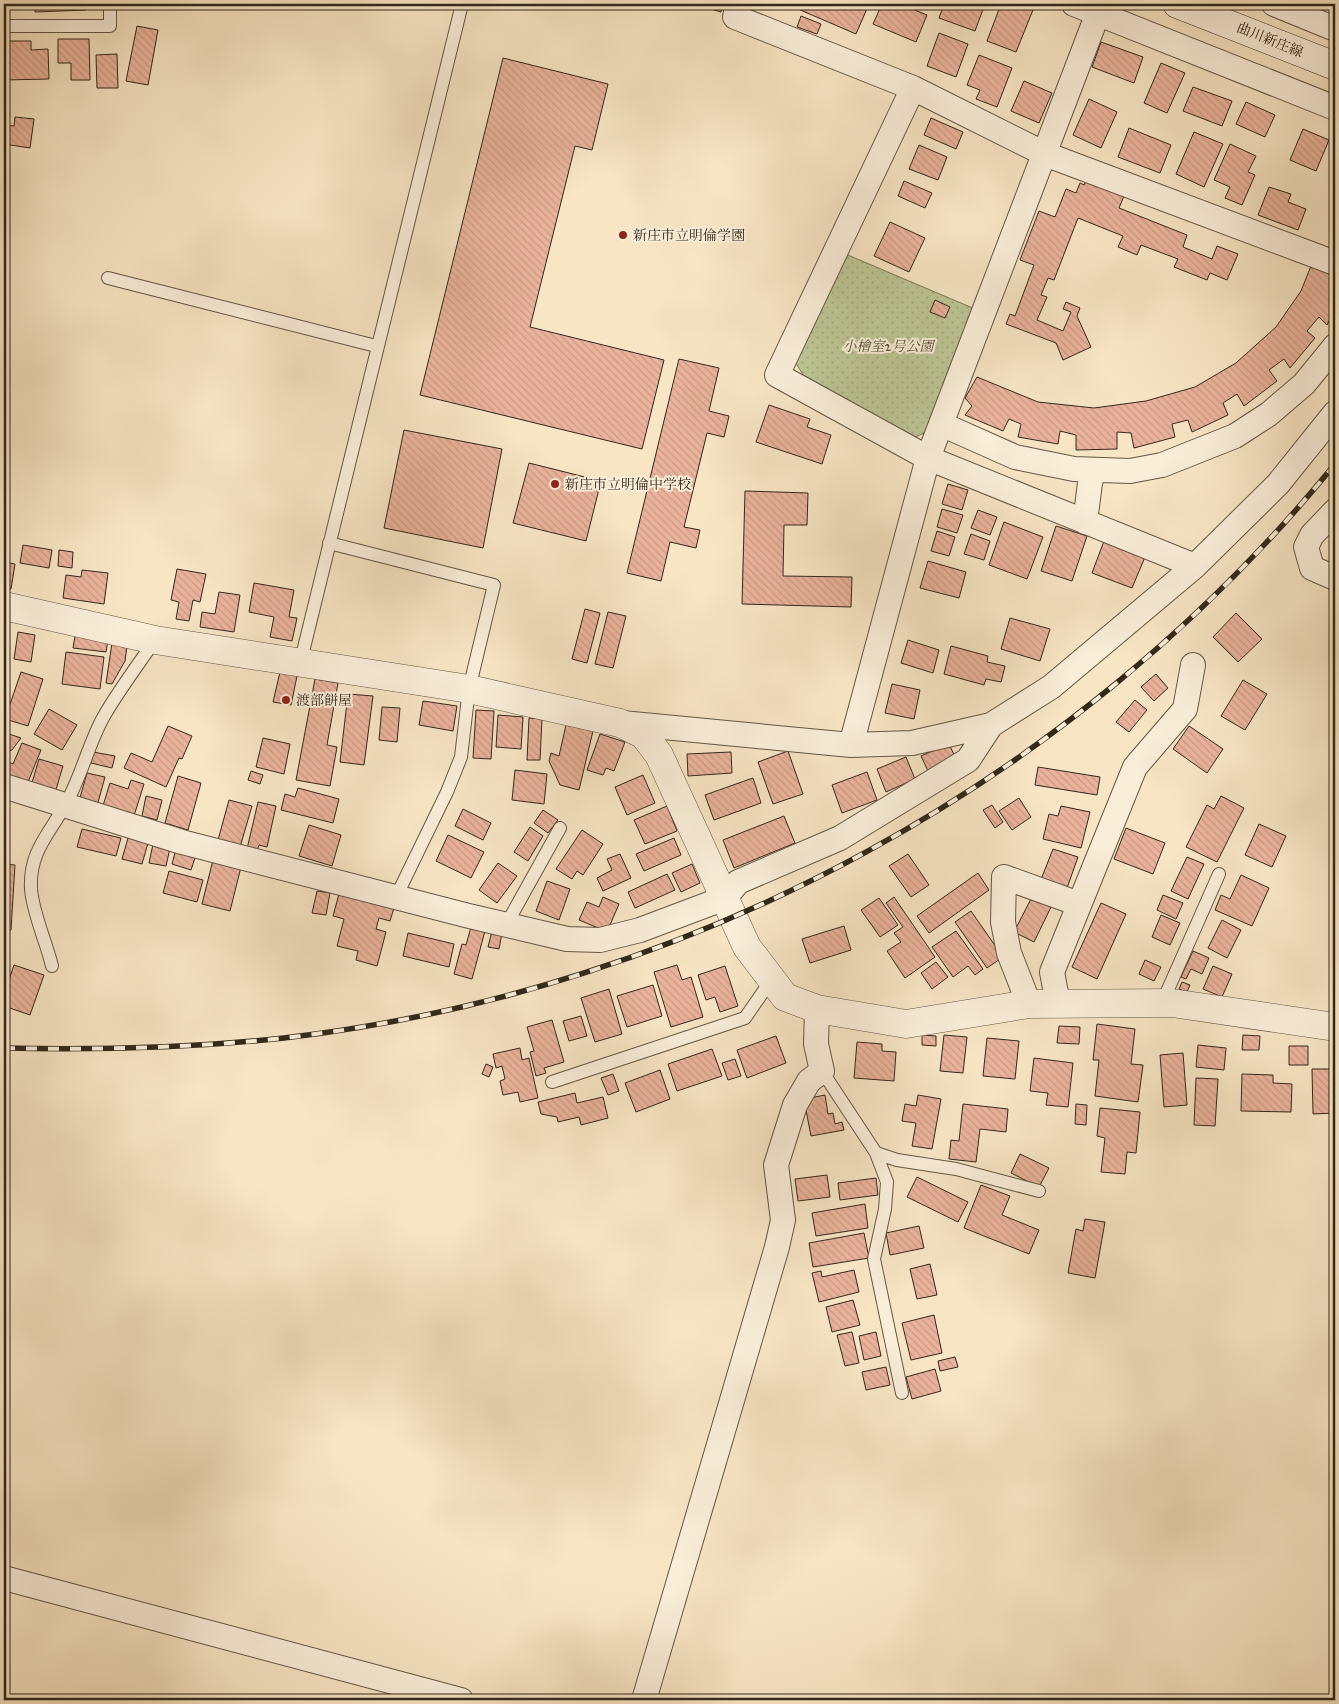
<svg xmlns="http://www.w3.org/2000/svg" width="1339" height="1704" viewBox="0 0 1339 1704" font-family="'IM FELL Great Primer','Noto Serif JP',serif">
	<style>
		.park { fill: url(#park-dots); stroke: #777656 }
		.building { fill: url(#building-back-hatch); stroke: #322819 }
		.lines { fill: none; stroke-linecap: round; stroke-linejoin: round }
		.service-casing { stroke: #635744; stroke-width: 14 }
		.minor-casing { stroke: #635744; stroke-width: 26 }
		.tertiary-casing { stroke: #635744; stroke-width: 29 }
		.secondary-casing { stroke: #322819; stroke-width: 29 }
		.service { stroke: #faeed9; stroke-width: 12 }
		.minor { stroke: #faeed9; stroke-width: 24 }
		.tertiary { stroke: #faeed9; stroke-width: 28 }
		.secondary { stroke: #faeed9; stroke-width: 28 }
		.rail-casing { stroke: #322819; stroke-width: 5.5 }
		.rail { stroke: #faeed9; stroke-width: 4; stroke-dasharray: 11; stroke-linecap: butt }
		.poi-dot { fill: #8f2418; stroke: #faeed9; stroke-width: 2 }
		.labels { text-anchor: middle; dominant-baseline: central; stroke-width: 4; stroke-linejoin: round; paint-order: stroke }
		.street-label { font-size: 14px; fill: #322819; stroke: #faeed9 }
		.poi-label { font-size: 14px; fill: #322819; stroke: #faeed9; text-anchor: start }
		.park-label { font-size: 14px; font-style: italic; fill: #544f38; stroke: #faeed9 }
	</style>
	<defs>
		<pattern id="park-dots" width="8" height="8" patternUnits="userSpaceOnUse" patternTransform="scale(1.25)"><rect width="8" height="8" fill="#bcc594"/><path d="M2 2h.1M6 6h.1" fill="none" stroke="#a2a97f" stroke-width="1.8" stroke-linecap="round"/></pattern>
		<pattern id="building-back-hatch" width="6" height="6" patternUnits="userSpaceOnUse" patternTransform="scale(1.25)"><rect width="6" height="6" fill="#ebb39c"/><path d="M-1 5l2 2M0 0l6 6M5-1l2 2" fill="none" stroke="#ca9a86"/></pattern>
	</defs>
	<rect width="100%" height="100%" fill="#f7e5c4"/>
	<filter id="stains"><feTurbulence type="fractalNoise" baseFrequency=".004" numOctaves="4"/><feColorMatrix values="0 0 0 0 .2 0 0 0 0 .09 0 0 0 0 .02 0 0 0 .5 -.17"/></filter>
	<radialGradient id="worn" r=".72"><stop offset=".6" stop-color="#630" stop-opacity="0"/><stop offset="1" stop-color="#630" stop-opacity=".3"/></radialGradient>
	<path class="park" d="M843,253L975,309L929,431L913,438L804,376L795,362Z"/>
	<path class="building" d="M35,4H86V10L35,12Z
		M132,4H166V7L132,9Z
		M705,4H723L721,12L704,7Z
		M800,4H869L856,34L798,9Z
		M882,4H900L927,15L916,42L873,24Z
		M944,4H985L975,31L939,18Z
		M1001,4L1035,5L1016,52L987,41Z
		M801,16L821,24L817,34L797,27Z
		M137,26L158,30L148,85L126,81Z
		M939,33L968,44L956,77L927,66Z
		M58,39H89L90,80H71V63H58Z
		M5,41H31V50L48,49L49,79L4,80Z
		M1101,42L1143,57L1134,83L1092,67Z
		M117,54L118,88H97L96,55Z
		M979,55L1012,68L997,107L976,99L980,90L967,85Z
		M503,58L608,84L592,150L575,146L530,327L664,360L642,449L420,395Z
		M1161,63L1185,73L1167,113L1144,103Z
		M1024,81L1052,93L1039,123L1011,111Z
		M1193,87L1232,101L1222,126L1183,111Z
		M1089,99L1117,112L1101,148L1073,135Z
		M1246,102L1275,115L1265,137L1236,124Z
		M15,117L34,119L30,148L4,144V125L14,126Z
		M931,118L963,132L956,149L924,135Z
		M1129,128L1171,145L1160,173L1118,157Z
		M1303,129L1329,140L1316,171L1290,160Z
		M1194,132L1223,144L1204,187L1176,174Z
		M1230,144L1256,156L1248,172L1255,175L1242,205L1225,198L1230,187L1214,180Z
		M919,145L947,157L938,180L909,169Z
		M904,181L932,193L925,208L898,196Z
		M1086,181L1124,196L1119,208L1187,235L1183,247L1212,259L1217,246L1238,254L1227,280L1210,273L1207,280L1174,267L1178,259L1141,245L1137,255L1118,247L1123,236L1078,218L1054,280L1048,278L1041,295L1047,297L1037,320L1063,331L1071,312L1063,309L1066,302L1080,308L1077,316L1091,347L1063,360L1056,343L1006,324L1010,314L1015,316L1034,265L1020,260L1039,211L1055,217L1066,189L1076,193L1080,183L1084,185Z
		M1269,187L1291,194L1288,202L1306,209L1298,230L1258,215Z
		M890,222L925,238L909,272L874,256Z
		M1311,266L1335,274V309L1327,325L1319,317L1307,331L1315,338L1290,368L1284,359L1269,370L1277,381L1244,406L1237,394L1223,403L1228,415L1192,432L1188,420L1172,424L1175,437L1134,448L1131,433L1117,432V449L1076,450V435L1060,431L1058,444L1018,437L1021,424L1009,419L1003,431L965,415L972,406L965,398L977,377L1038,402L1094,408L1146,401L1195,387L1236,363L1276,327L1301,291Z
		M935,300L950,307L945,318L930,312Z
		M679,359L719,368L709,411L729,416L724,437L707,433L684,527L700,530L696,548L670,542L661,581L627,573Z
		M769,405L810,419L807,427L831,435L822,464L756,442Z
		M404,430L502,449L483,548L384,528Z
		M529,463L601,481L586,541L513,523Z
		M948,484L968,490L962,510L942,504Z
		M745,491L808,493L807,525H784L783,576L852,577L851,607L742,604Z
		M942,509L963,515L957,533L937,527Z
		M978,510L997,517L990,535L971,528Z
		M1004,522L1043,537L1027,579L989,565Z
		M1056,526L1087,536L1072,581L1041,571Z
		M937,531L955,537L949,556L931,551Z
		M971,534L990,541L984,560L964,554Z
		M1104,541L1145,557L1132,588L1092,573Z
		M23,545L52,550L49,568L20,563Z
		M59,550L73,552L72,568L58,566Z
		M928,561L966,572L959,598L920,588Z
		M4,562L15,564L11,589L4,588Z
		M177,569L206,574L200,602L193,600L189,621L176,619L179,602L171,600Z
		M82,570L108,573L104,604L63,598L66,575L81,577Z
		M254,583L294,590L289,617L297,618L292,641L270,637L274,617L249,612Z
		M219,592L240,595L234,632L200,627L202,612L215,614Z
		M585,609L600,613L587,663L572,659Z
		M608,612L626,616L613,668L595,664Z
		M1236,613L1262,639L1238,662L1213,637Z
		M1010,618L1050,629L1040,661L1001,649Z
		M18,632L35,635L31,662L14,659Z
		M75,636L108,640L106,652L73,648Z
		M908,640L939,650L933,673L901,663Z
		M112,643L127,646L125,661L112,684L106,683Z
		M951,646L988,656L987,662L1005,666L1001,682L986,679L984,685L944,674Z
		M66,652L104,657L100,689L62,684Z
		M21,672L43,679L28,726L5,719Z
		M280,672L297,676L291,705L273,702Z
		M1156,674L1168,688L1154,701L1141,687Z
		M315,679L338,683L327,745L337,747L330,786L296,780Z
		M1243,680L1267,694L1245,730L1221,716Z
		M892,684L920,690L914,719L885,713Z
		M348,694L373,696L364,765L340,762Z
		M1135,700L1147,710L1129,732L1116,722Z
		M423,701L457,706L453,731L419,725Z
		M382,707L400,708L397,742L379,740Z
		M49,709L77,725L62,750L34,734Z
		M476,710L494,711L491,759L473,758Z
		M498,715L523,717L521,749L496,747Z
		M529,718L542,719L540,760H527Z
		M566,725L593,731L579,790L560,785L549,761L551,753L559,756Z
		M168,726L192,736L182,759L179,758L166,787L124,768L131,753L152,762Z
		M1189,726L1223,749L1207,773L1173,749Z
		M9,734L21,738L12,750L4,752V736Z
		M600,734L625,742L614,771L606,768L603,775L587,770Z
		M263,738L290,744L284,774L256,767Z
		M22,743L41,750L26,787L4,779V760L13,764Z
		M949,744L956,759L928,771L921,756Z
		M788,751L803,794L773,804L758,762Z
		M93,752L115,756L112,768L91,763Z
		M731,752L732,773L688,776L687,754Z
		M906,757L915,779L886,792L877,769Z
		M39,759L63,766L55,793L31,786Z
		M1038,767L1100,777L1097,795L1035,785Z
		M515,770L547,774L544,804L512,800Z
		M251,771L263,775L260,784L248,780Z
		M867,772L877,800L842,813L832,785Z
		M87,773L105,777L97,806L79,801Z
		M643,775L655,803L627,815L615,787Z
		M178,776L201,783L188,830L165,823Z
		M753,778L761,803L714,820L705,795Z
		M131,780L144,784L132,822L101,812L110,783L128,789Z
		M298,788L339,799L333,823L281,810L285,794L295,797Z
		M146,796L162,800L157,820L142,816Z
		M1221,796L1244,808L1217,862L1186,847L1207,805L1214,809Z
		M1019,798L1031,817L1012,830L999,811Z
		M229,800L252,806L240,847L218,840Z
		M258,802L276,806L267,847L259,845L257,851L247,849Z
		M992,805L1003,822L995,828L983,810Z
		M667,806L677,831L645,844L634,820Z
		M1061,806L1090,812L1081,848L1043,839L1049,814L1058,816Z
		M463,809L491,823L483,840L455,826Z
		M543,810L558,820L548,833L534,823Z
		M784,816L795,843L734,868L723,840Z
		M1259,824L1286,836L1272,867L1245,855Z
		M309,825L341,835L332,866L299,856Z
		M530,827L543,836L528,861L514,852Z
		M1126,828L1165,843L1153,874L1114,859Z
		M82,829L121,838L116,856L77,847Z
		M582,830L603,844L583,875L577,871L572,879L556,869Z
		M448,835L484,852L471,878L436,861Z
		M128,838L148,843L142,864L122,859Z
		M674,838L681,855L644,871L636,854Z
		M153,844L170,848L166,866L149,863Z
		M176,849L196,855L191,870L172,864Z
		M1053,849L1078,857L1066,891L1040,882Z
		M620,854L631,878L603,891L597,878L612,870L607,859Z
		M908,854L929,885L911,897L889,866Z
		M1187,857L1204,864L1188,899L1171,891Z
		M213,860L241,867L230,911L202,904Z
		M498,863L517,876L497,903L479,890Z
		M4,864L15,865L11,930H4Z
		M692,864L700,883L681,892L672,873Z
		M169,871L203,880L197,902L163,893Z
		M978,873L989,890L929,933L917,916Z
		M667,874L675,890L635,908L628,892Z
		M1241,875L1269,888L1252,926L1215,910L1221,895L1230,899Z
		M547,881L570,889L559,920L536,911Z
		M317,891L330,893L326,915L312,913Z
		M339,894L394,908L390,921L379,918L376,929L386,932L377,966L356,960L358,951L337,946L344,919L333,916Z
		M1033,895L1052,905L1034,942L1014,932Z
		M1163,895L1183,903L1176,919L1157,910Z
		M603,897L619,904L610,925L598,928L579,920L587,902L599,907Z
		M894,897L935,957L905,978L887,951L901,942L894,933L903,927L886,903Z
		M879,898L898,925L880,937L861,910Z
		M1101,903L1126,914L1097,979L1072,967Z
		M971,911L1003,957L987,968L955,922Z
		M1161,915L1180,923L1170,945L1152,937Z
		M1222,920L1241,930L1227,958L1208,948Z
		M844,926L851,950L810,963L802,939Z
		M471,927L485,931L472,979L454,974L462,944L466,945Z
		M492,931L502,933L499,949L488,947Z
		M956,931L983,969L975,975L968,966L953,977L932,947Z
		M408,933L454,944L449,967L403,956Z
		M1193,951L1209,958L1202,974L1191,969L1186,979L1181,977Z
		M1145,960L1161,967L1154,981L1139,974Z
		M936,962L948,977L932,989L921,973Z
		M14,965L44,975L30,1015L4,1006V995Z
		M677,965L682,980L691,977L703,1017L671,1027L654,972Z
		M725,966L738,1006L720,1012L715,997L706,1000L698,975Z
		M1213,966L1232,974L1222,997L1203,989Z
		M1182,982L1190,985L1187,992L1179,989Z
		M653,985L662,1016L627,1027L617,996Z
		M609,989L622,1034L595,1042L581,998Z
		M581,1016L587,1036L569,1041L563,1021Z
		M552,1020L564,1062L544,1068L546,1073L536,1076L530,1052L534,1051L527,1027Z
		M1097,1024L1135,1029L1131,1064L1143,1065L1138,1102L1095,1096L1099,1060H1093Z
		M1059,1026L1080,1027L1079,1044L1057,1043Z
		M922,1035L936,1036V1046L922,1045Z
		M944,1035L967,1037L963,1073L940,1071Z
		M1243,1035L1260,1036L1259,1050H1242Z
		M776,1036L786,1063L747,1078L737,1050Z
		M987,1038L1019,1041L1015,1079L983,1076Z
		M857,1042L882,1044V1051L896,1052L894,1081L854,1078Z
		M1198,1045L1226,1048L1224,1070L1196,1067Z
		M1289,1046H1308V1065H1289Z
		M520,1048L522,1060L529,1058L538,1098L520,1102L518,1092L503,1095L500,1081L505,1079L502,1066L496,1068L493,1054Z
		M712,1049L722,1076L677,1091L668,1064Z
		M1183,1053L1187,1105L1164,1107L1160,1055Z
		M1034,1058L1073,1063L1068,1107L1046,1105L1048,1093L1030,1091Z
		M735,1059L741,1076L728,1080L722,1063Z
		M486,1064L493,1067L489,1077L482,1074Z
		M1312,1069H1335V1113L1313,1114Z
		M660,1070L670,1099L636,1112L625,1083Z
		M613,1074L619,1091L608,1095L601,1078Z
		M1242,1074L1273,1075V1083L1292,1084L1291,1112L1241,1111Z
		M1196,1078L1218,1079L1215,1126L1194,1125Z
		M575,1093L577,1103L603,1097L608,1118L581,1125L579,1117L558,1122L557,1117L541,1114L538,1102Z
		M825,1095L828,1114L833,1113L835,1124L842,1122L844,1130L811,1136L806,1110L810,1098Z
		M918,1095L941,1099L932,1149L912,1146L916,1123L902,1121L905,1104L916,1106Z
		M963,1104L1008,1109L1006,1132L980,1129L976,1162L949,1159L951,1140L959,1141Z
		M1076,1104L1087,1105L1086,1125L1075,1124Z
		M1100,1108L1140,1112L1136,1153L1127,1152L1125,1174L1101,1172L1105,1138L1097,1136Z
		M1020,1154L1049,1168L1039,1187L1011,1173Z
		M827,1175L830,1197L798,1201L795,1179Z
		M917,1177L968,1202L958,1222L907,1197Z
		M876,1178L878,1195L840,1200L838,1183Z
		M981,1185L1010,1196L1002,1215L1039,1230L1029,1254L964,1228Z
		M865,1204L868,1228L816,1236L812,1213Z
		M1085,1219L1105,1222L1095,1278L1068,1273L1076,1229L1083,1231Z
		M919,1226L924,1248L890,1255L886,1233Z
		M864,1233L869,1258L813,1267L809,1243Z
		M930,1264L937,1295L917,1299L910,1269Z
		M854,1270L859,1292L819,1302L812,1273L821,1271L822,1277Z
		M853,1300L860,1325L832,1332L826,1307Z
		M934,1315L942,1353L911,1360L902,1323Z
		M852,1332L859,1363L845,1366L837,1335Z
		M876,1332L881,1356L864,1360L859,1336Z
		M955,1357L958,1367L940,1371L938,1361Z
		M886,1367L890,1385L866,1390L862,1372Z
		M935,1369L941,1391L912,1399L906,1377Z"/>
	<g class="lines">
		<defs>
			<path id="service" d="M4,26H110V4
				M108,278L376,346
				M329,543L494,585L469,689L461,757L447,792L396,897
				M300,664L462,4
				M506,925L560,828
				M52,966C46,941 33,914 31,889C29,853 48,835 64,807C81,779 88,744 104,716C119,690 138,665 155,640
				M1162,1003L1219,874
				M822,1071L876,1153L897,1160L956,1169L1039,1191
				M552,1082L745,1018L772,979
				M876,1153L887,1182L885,1209L874,1259L902,1393"/>
			<path id="minor" d="M738,4L735,17L913,88L1045,154L1335,263
				M1074,4L1335,108
				M1274,4L1335,29
				M913,88L777,375L928,458L1195,566
				M941,424L1015,457L1074,469L1130,471L1162,465L1235,436L1269,414L1304,384L1335,346
				M1335,511L1312,535L1306,547L1312,568L1335,578
				M1085,522L1090,483L1094,470
				M622,723L851,745L912,743L991,725L1051,687L1195,566L1278,484L1335,413
				M851,745L928,458L1098,13
				M4,786L182,842L469,916L567,939L600,940L640,930L725,898L738,882L840,838L968,760L991,725
				M1029,1004L1009,953L1003,922L1004,877L1079,904
				M1058,1004L1052,972L1135,767L1185,709L1193,665
				M4,1578L461,1700
				M644,1700L777,1247L783,1220L776,1165L795,1105L809,1081L822,1071L816,1044L817,1009"/>
			<path id="tertiary" d="M4,606L155,640L469,689L620,723L644,735L659,755L747,947L785,997L817,1009L906,1024L1029,1004L1172,1003L1335,1027"/>
			<path id="secondary" d="M1177,4L1335,66"/>
		</defs>
		<use href="#service" class="service-casing"/>
		<use href="#minor" class="minor-casing"/>
		<use href="#tertiary" class="tertiary-casing"/>
		<use href="#secondary" class="secondary-casing"/>
		<use href="#service" class="service"/>
		<use href="#minor" class="minor"/>
		<use href="#tertiary" class="tertiary"/>
		<use href="#secondary" class="secondary"/>
		<defs>
			<path id="rail" d="M4,1048C97,1050 191,1048 284,1038C691,991 1076,782 1335,464"/>
		</defs>
		<use href="#rail" class="rail-casing"/>
		<use href="#rail" class="rail"/>
	</g>
	<g class="poi-dot">
		<circle cx="623" cy="235" r="5"/>
		<circle cx="555" cy="484" r="5"/>
		<circle cx="286" cy="700" r="5"/>
	</g>
	<g class="labels">
		<g class="street-label">
			<text transform="translate(1270 40) rotate(22)">曲川新庄線</text>
		</g>
		<g class="poi-label">
			<text x="633" y="235">新庄市立明倫学園</text>
			<text x="565" y="484">新庄市立明倫中学校</text>
			<text x="296" y="700">渡部餅屋</text>
		</g>
		<g class="park-label">
			<text x="888" y="346">小檜室2号公園</text>
		</g>
	</g>
	<rect width="1339" height="1704" fill="none" stroke="#f7e5c4" stroke-width="20"/>
	<rect x="5" y="5" width="1329" height="1694" fill="none" stroke="#322819" stroke-width="2.5"/>
	<rect x="10" y="10" width="1319" height="1684" fill="none" stroke="#322819"/>
	<rect width="100%" height="100%" filter="url(#stains)"/>
	<rect width="100%" height="100%" fill="url(#worn)"/>
</svg>
